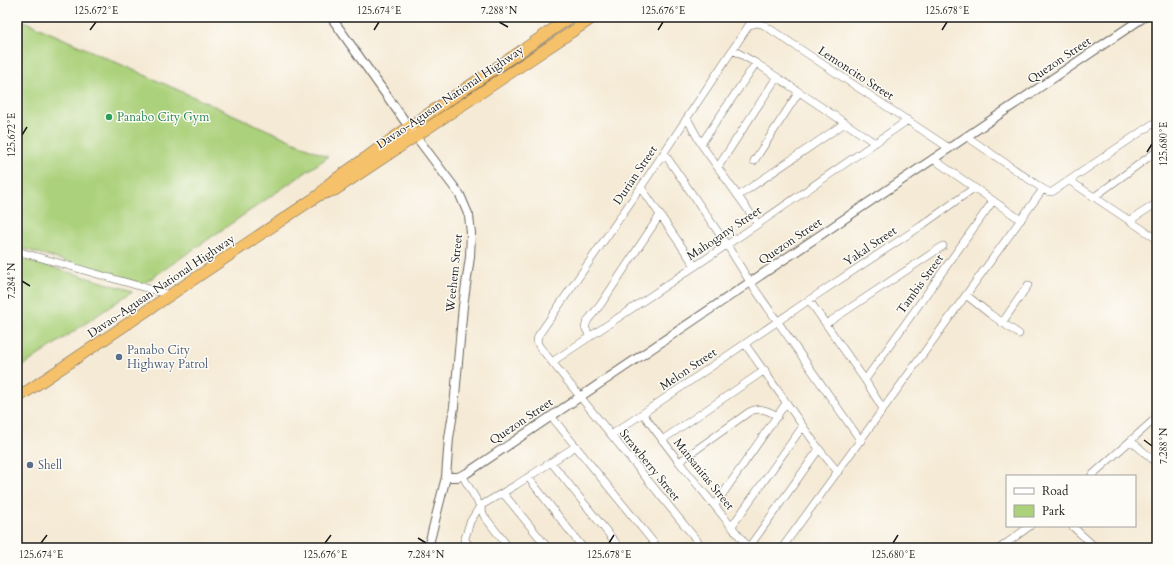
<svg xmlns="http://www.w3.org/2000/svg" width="1174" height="565" viewBox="0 0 1174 565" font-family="Cardo,serif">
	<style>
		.green { fill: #acd17b; stroke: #64764c }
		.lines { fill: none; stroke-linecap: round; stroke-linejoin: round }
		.minor-casing { stroke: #68645d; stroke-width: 8 }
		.tertiary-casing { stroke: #68645d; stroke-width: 10 }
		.trunk-casing { stroke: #68645d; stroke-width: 12 }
		.minor { stroke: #fff; stroke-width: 7 }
		.tertiary { stroke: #fff; stroke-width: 8 }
		.trunk { stroke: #f5c16b; stroke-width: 11 }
		.ticks { fill: none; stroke: #1c1c1c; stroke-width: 1.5 }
		.leisure-dot { fill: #2e9e5b; stroke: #fdfcf7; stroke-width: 1.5 }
		.service-dot { fill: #5c6f8a; stroke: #fdfcf7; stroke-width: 1.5 }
		.labels { text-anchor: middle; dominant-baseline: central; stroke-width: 3; stroke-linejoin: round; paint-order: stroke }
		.street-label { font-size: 12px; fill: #1c1c1c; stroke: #fdfcf7 }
		.leisure-label { font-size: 12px; fill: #27864d; stroke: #fdfcf7; text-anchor: start }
		.service-label { font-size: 12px; fill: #4e5e75; stroke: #fdfcf7; text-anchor: start }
		.neatline { fill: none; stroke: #1c1c1c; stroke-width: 1.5 }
		.ticks-label { font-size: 10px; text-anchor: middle; fill: #1c1c1c }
	</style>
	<rect width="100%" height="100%" fill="#fdfcf7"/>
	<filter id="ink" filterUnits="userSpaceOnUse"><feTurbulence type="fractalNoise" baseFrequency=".025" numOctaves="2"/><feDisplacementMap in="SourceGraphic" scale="8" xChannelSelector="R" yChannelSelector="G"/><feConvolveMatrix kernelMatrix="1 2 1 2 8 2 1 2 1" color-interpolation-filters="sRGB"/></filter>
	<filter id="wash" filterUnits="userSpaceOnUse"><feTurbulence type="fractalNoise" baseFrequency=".012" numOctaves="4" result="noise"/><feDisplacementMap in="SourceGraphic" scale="16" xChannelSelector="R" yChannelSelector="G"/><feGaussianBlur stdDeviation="0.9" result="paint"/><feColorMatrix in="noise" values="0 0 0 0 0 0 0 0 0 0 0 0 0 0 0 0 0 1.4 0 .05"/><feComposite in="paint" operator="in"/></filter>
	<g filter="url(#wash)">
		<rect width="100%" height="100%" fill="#f5ead5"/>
		<path class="green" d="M17,18L328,157L143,284L17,247Z
			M17,257L133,291L17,370Z"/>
	</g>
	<g filter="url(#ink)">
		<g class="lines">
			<defs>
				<path id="minor" d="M733,50L756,63L875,143
					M687,118L701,144L758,224
					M966,136L1043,189L1049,192H1052L1157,121
					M701,144L756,63
					M664,153L727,245L750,282L861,441
					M933,159L1021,220
					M754,161L799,92
					M718,167L777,77
					M1070,181L1157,239
					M641,187L695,266
					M738,196L845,123
					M1094,197L1157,151
					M1129,221L1157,203
					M17,251L170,295
					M966,295L990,314L1019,334
					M809,300L865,380L883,409
					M1002,323L1028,285
					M826,324L943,246
					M590,337L585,327L588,320L601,304L660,215
					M745,344L819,449L838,472
					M552,362L758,224L908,120
					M865,380L993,201
					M643,414L679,462L749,548
					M551,416L654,543L657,548
					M611,435L809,300L921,226L974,188
					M662,440L765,370
					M1131,441L1157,463
					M551,462L620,548
					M679,462L749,412C760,406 768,411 778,416
					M462,475L480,506L484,516L509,548
					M1091,476L1157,417
					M528,477L583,548
					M503,493L548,548
					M715,505L786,403
					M732,526L803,426
					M1072,526L1096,548
					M465,540L471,548
					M749,547L819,449
					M462,548L470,522L480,506L516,485L576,446
					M703,548L539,346L537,341L538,336L641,187L749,25L757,23L764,25L949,148
					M782,548L1043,189
					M1000,548L1030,526"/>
				<path id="tertiary" d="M331,17L409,127L460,195L469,216L471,233L470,257L463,306L454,407L449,438L446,477L428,548
					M446,477H458L467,473L1144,17"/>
				<path id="trunk" d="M319,195L335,190L594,17
					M17,398L319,195L329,184L409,127L571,17"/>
			</defs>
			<use href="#minor" class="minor-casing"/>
			<use href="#tertiary" class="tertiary-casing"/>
			<use href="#trunk" class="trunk-casing"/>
			<use href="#minor" class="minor"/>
			<use href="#tertiary" class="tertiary"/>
			<use href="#trunk" class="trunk"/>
		</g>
	</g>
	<path class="ticks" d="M499,22L508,27M90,30L96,22M374,30L379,22M658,30L663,22M942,30L947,22M22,135L27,127M1147,152L1152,144M22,281L30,286M1144,440L1152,446M418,538L426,543M41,543L47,535M325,543L331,535M609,543L614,535M893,543L898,535"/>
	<circle class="leisure-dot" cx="109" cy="117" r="4"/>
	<g class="service-dot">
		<circle cx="119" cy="357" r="4"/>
		<circle cx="30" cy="465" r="4"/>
	</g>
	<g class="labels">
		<g class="street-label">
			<text transform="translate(1059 60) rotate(-34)">Quezon Street</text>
			<text transform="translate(856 73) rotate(33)">Lemoncito Street</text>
			<text transform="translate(450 97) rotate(-34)">Davao-Agusan National Highway</text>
			<text transform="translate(635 175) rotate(-56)">Durian Street</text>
			<text transform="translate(724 233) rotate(-34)">Mahogany Street</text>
			<text transform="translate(790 241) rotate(-34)">Quezon Street</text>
			<text transform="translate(870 246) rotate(-34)">Yakal Street</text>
			<text transform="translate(454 273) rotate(-84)">Weehem Street</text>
			<text transform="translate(920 284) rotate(-54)">Tambis Street</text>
			<text transform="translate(161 286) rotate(-34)">Davao-Agusan National Highway</text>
			<text transform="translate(688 369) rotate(-34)">Melon Street</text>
			<text transform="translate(521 421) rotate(-34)">Quezon Street</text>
			<text transform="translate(650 465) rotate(51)">Strawberry Street</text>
			<text transform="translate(704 474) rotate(51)">Mansanitas Street</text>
		</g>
		<g class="leisure-label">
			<text x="117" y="117">Panabo City Gym</text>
		</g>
		<g class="service-label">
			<text x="127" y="350">Panabo City<tspan x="127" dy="14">Highway Patrol</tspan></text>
			<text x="38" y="465">Shell</text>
		</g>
	</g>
	<rect width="1174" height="565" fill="none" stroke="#fdfcf7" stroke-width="44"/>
	<rect x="1006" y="475" width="130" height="52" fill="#fdfcf7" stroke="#a3a29f"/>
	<rect x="1014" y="488" width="20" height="6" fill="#ffffff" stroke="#a3a29f"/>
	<text x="1042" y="495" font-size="12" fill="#1c1c1c">Road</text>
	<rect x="1014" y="505" width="20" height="12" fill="#acd17b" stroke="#a3a29f"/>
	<text x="1042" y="515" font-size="12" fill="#1c1c1c">Park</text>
	<rect x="22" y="22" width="1130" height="521" class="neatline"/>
	<g class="ticks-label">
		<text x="96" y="14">125.672°E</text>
		<text x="379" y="14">125.674°E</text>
		<text x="499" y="14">7.288°N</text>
		<text x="663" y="14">125.676°E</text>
		<text x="947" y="14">125.678°E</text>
		<text transform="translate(11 135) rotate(-90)" y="4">125.672°E</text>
		<text transform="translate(1163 144) rotate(-90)" y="4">125.680°E</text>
		<text transform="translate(11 281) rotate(-90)" y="4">7.284°N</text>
		<text transform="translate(1163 446) rotate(-90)" y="4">7.288°N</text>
		<text x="41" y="558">125.674°E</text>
		<text x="325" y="558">125.676°E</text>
		<text x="426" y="558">7.284°N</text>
		<text x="609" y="558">125.678°E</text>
		<text x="893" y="558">125.680°E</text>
	</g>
</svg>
